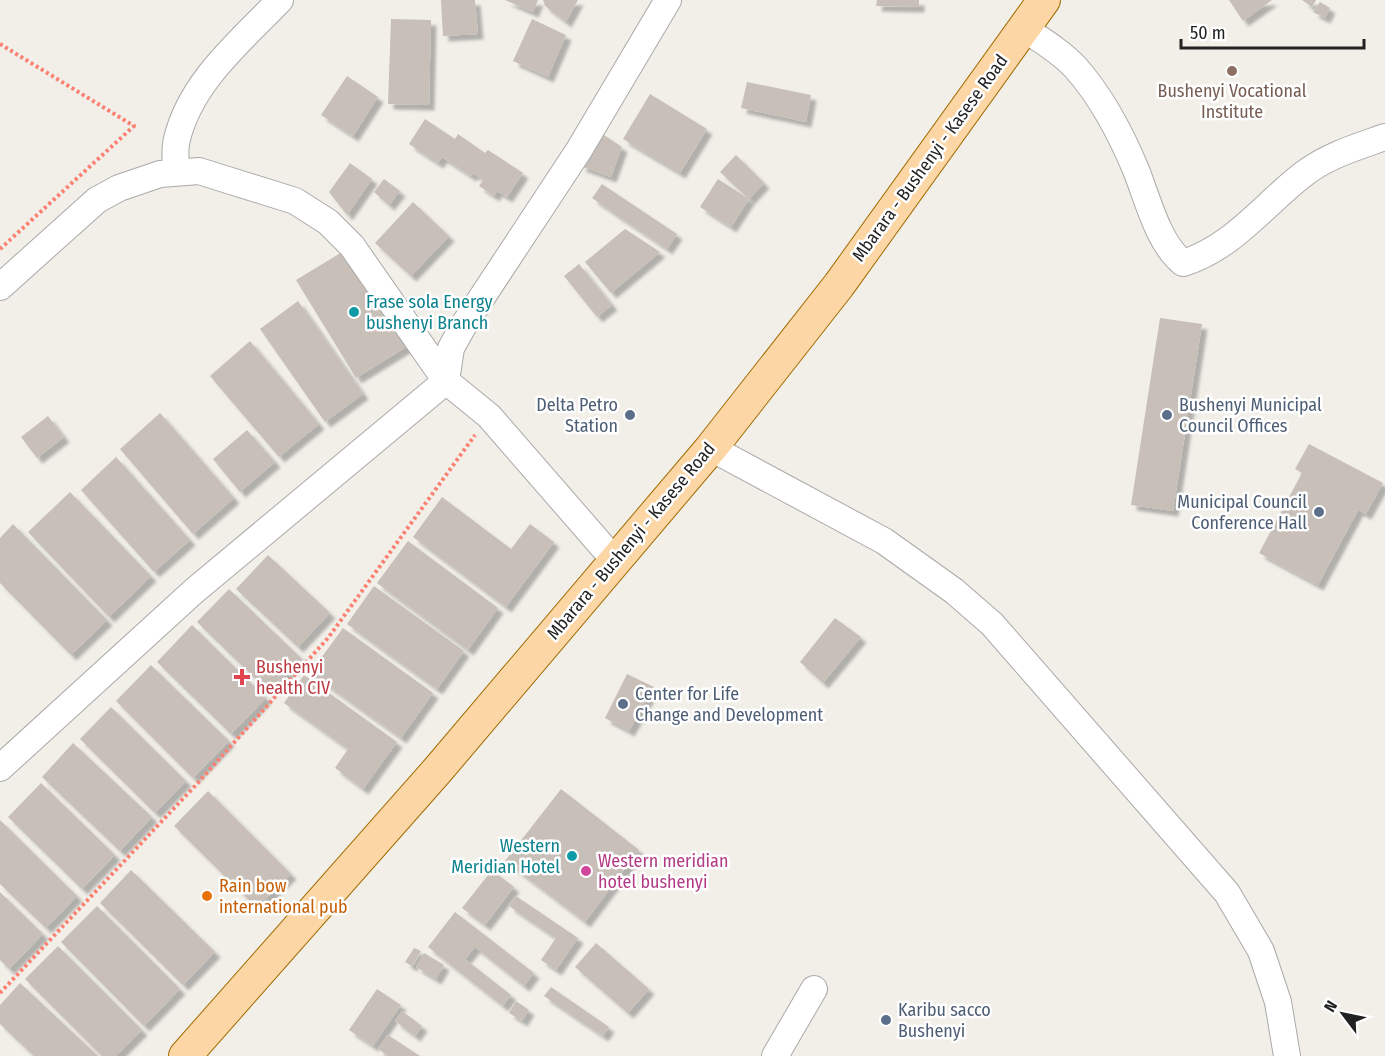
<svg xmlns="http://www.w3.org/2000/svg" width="1385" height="1056" viewBox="0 0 1385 1056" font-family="'Fira Sans Condensed',sans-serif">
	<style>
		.building { fill: #c7bfb8; filter: url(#shadow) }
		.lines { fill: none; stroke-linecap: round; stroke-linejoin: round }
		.minor-casing { stroke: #a9a9a9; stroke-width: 28 }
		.major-casing { stroke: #a06b00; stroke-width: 34 }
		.path { stroke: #fa8072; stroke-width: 4; stroke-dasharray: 3 3; stroke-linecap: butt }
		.minor { stroke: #fff; stroke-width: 26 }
		.major { stroke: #fcd6a4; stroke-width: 32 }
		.education-dot { fill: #8d6e63; stroke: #fff; stroke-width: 2 }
		.culture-dot { fill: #0f9aa8; stroke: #fff; stroke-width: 2 }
		.service-dot { fill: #5c6f8a; stroke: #fff; stroke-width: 2 }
		.health-dot { fill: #e0444e; stroke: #fff; stroke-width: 2 }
		.hotel-dot { fill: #d1479c; stroke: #fff; stroke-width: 2 }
		.food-dot { fill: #e8710a; stroke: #fff; stroke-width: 2 }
		.labels { text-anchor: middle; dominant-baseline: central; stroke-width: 5; stroke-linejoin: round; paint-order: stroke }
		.education-label { font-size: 18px; fill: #785e54; stroke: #fff }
		.street-label { font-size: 18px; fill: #222; stroke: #fff }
		.culture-label { font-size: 18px; fill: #0d838f; stroke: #fff; text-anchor: start }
		.service-label { font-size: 18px; fill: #4e5e75; stroke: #fff; text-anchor: start }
		.health-label { font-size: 18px; fill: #be3a42; stroke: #fff; text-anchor: start }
		.hotel-label { font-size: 18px; fill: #b23c85; stroke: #fff; text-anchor: start }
		.food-label { font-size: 18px; fill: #c56008; stroke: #fff; text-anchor: start }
	</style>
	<defs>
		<filter id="shadow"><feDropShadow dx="5.5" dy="5.5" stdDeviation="1.5" flood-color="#0004"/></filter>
	</defs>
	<rect width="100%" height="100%" fill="#f2efe9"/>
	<path class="building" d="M441,0H475L478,34L443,36Z
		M505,0H538L533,12Z
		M543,0H578L566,22L545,6Z
		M877,0H919V7L876,6Z
		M1229,0H1272L1243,21Z
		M1302,0H1316L1312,7Z
		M1320,2L1330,8L1325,18L1313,12Z
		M391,19L431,20L429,105L388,104Z
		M532,19L566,35L548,77L513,61Z
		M347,76L378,97L353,136L321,115Z
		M747,82L811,95L806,122L741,108Z
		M650,94L707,129L680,173L623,139Z
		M425,119L455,139L458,134L485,153L488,150L523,173L507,197L497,191L494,196L479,186L483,180L473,173L471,176L442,157L438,163L409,144Z
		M601,133L622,147L611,177L580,166Z
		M736,155L764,183L749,199L720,172Z
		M350,163L372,179L347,215L329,192Z
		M384,179L400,191L389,205L374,192Z
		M718,179L749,199L731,227L700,207Z
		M602,184L677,234L667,249L592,198Z
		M413,202L449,236L411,276L375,243Z
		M625,229L660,252L611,293L585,262Z
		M352,246L411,344L356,378L296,280Z
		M579,264L612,305L597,317L564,276Z
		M298,301L363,394L325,422L260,329Z
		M1160,318L1202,324L1173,511L1131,505Z
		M250,341L319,424L279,457L210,376Z
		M160,413L234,498L193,534L120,449Z
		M48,416L64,437L37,458L21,437Z
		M247,430L275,462L240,492L213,459Z
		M1309,444L1383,483L1366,514L1358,510L1318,585L1259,553L1302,473L1295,469Z
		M116,457L190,540L154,572L81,490Z
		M70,492L151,576L109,617L28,532Z
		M442,497L511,549L530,524L554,542L506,607L413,537Z
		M13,524L107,620L71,655L0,583V538Z
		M408,541L498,608L468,650L377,583Z
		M268,555L330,613L298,647L236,589Z
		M374,586L464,651L437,689L347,624Z
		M229,589L301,658L269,692L197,622Z
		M835,618L861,637L823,683L800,662Z
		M192,625L266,698L231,734L157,662Z
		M343,628L433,693L401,738L310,673Z
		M151,665L229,741L193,778L116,701Z
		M627,674L654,687L629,731L605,718Z
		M304,675L397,742L363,789L335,768L348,749L284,703Z
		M111,707L186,781L155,813L80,739Z
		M73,743L152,817L120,851L42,777Z
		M41,783L115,855L82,889L8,817Z
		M561,789L639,850L585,922L505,861Z
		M208,791L291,874L257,908L174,826Z
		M0,820L77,896L46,928L0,884Z
		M131,870L215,952L183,985L100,903Z
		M492,870L514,887L485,925L462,908Z
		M0,892L43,934L9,969L0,960Z
		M516,896L578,938L556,970L541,960L556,938L509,906Z
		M97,906L180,989L144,1026L61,942Z
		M455,912L534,973L524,986L475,947L465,959L511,995L503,1006L428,947Z
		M596,943L649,989L628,1013L575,967Z
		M58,946L142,1030L116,1056H102L25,979Z
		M414,948L421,951L412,966L405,962Z
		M424,953L444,965L436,979L416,967Z
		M20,983L98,1056H34L0,1024V1005Z
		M551,987L609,1027L603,1036L544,996Z
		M377,989L401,1005L373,1046L349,1030Z
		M516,1001L529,1010L522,1021L509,1013Z
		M402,1011L422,1026L415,1036L395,1021Z
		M388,1035L420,1056H388L378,1049Z"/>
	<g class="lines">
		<defs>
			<path id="minor" d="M1023,28C1041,40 1060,51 1075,67C1101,96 1121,134 1136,170C1148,200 1158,243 1183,263C1233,248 1265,203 1305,173C1329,155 1357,147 1385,137
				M176,171C176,161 174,149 177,139C191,81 241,41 280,0
				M0,287L97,200L119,188L160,174L199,171L295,201L328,222L352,246L446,381L489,416L616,562
				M711,448L884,541L954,591L992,624L1227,893L1261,951L1278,1002L1287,1056
				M0,768L194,591L446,381L451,348L465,323L579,150L668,0
				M775,1056L814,989"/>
			<path id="major" d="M185,1056L436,772L711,448L839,285L1044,0"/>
		</defs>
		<use href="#minor" class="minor-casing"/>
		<use href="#major" class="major-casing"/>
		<path class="path" d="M0,44L134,126L0,249
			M0,993L195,786L328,638L475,435"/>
		<use href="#minor" class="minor"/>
		<use href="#major" class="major"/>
	</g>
	<circle class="education-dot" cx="1232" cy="71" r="6"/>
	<g class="culture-dot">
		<circle cx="354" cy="312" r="6"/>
		<circle cx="572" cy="856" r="6"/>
	</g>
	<g class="service-dot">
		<circle cx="630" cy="415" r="6"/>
		<circle cx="1167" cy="415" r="6"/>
		<circle cx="1319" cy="512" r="6"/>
		<circle cx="623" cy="704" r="6"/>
		<circle cx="886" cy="1020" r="6"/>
	</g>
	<path class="health-dot" d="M239 668h6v6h6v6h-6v6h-6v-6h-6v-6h6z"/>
	<circle class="hotel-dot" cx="586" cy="871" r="6"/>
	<circle class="food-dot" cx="207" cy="896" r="6"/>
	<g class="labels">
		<g class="education-label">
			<text x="1232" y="91">Bushenyi Vocational<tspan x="1232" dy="21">Institute</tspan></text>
		</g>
		<g class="street-label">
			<text transform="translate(930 158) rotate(-54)">Mbarara - Bushenyi - Kasese Road</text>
			<text transform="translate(631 541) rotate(-50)">Mbarara - Bushenyi - Kasese Road</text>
		</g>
		<g class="culture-label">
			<text x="366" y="302">Frase sola Energy<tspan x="366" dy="21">bushenyi Branch</tspan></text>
			<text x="560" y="846" text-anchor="end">Western<tspan x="560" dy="21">Meridian Hotel</tspan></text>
		</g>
		<g class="service-label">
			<text x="618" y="405" text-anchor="end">Delta Petro<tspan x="618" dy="21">Station</tspan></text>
			<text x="1179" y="405">Bushenyi Municipal<tspan x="1179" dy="21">Council Offices</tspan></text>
			<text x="1307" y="502" text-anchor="end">Municipal Council<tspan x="1307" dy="21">Conference Hall</tspan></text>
			<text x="635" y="694">Center for Life<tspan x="635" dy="21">Change and Development</tspan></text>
			<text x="898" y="1010">Karibu sacco<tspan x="898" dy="21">Bushenyi</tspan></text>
		</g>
		<g class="health-label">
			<text x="256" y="667">Bushenyi<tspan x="256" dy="21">health CIV</tspan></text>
		</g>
		<g class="hotel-label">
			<text x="598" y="861">Western meridian<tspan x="598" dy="21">hotel bushenyi</tspan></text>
		</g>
		<g class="food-label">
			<text x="219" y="886">Rain bow<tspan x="219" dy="21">international pub</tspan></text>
		</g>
	</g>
	<g transform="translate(1343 1014) rotate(302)" stroke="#ffffff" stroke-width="4.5" paint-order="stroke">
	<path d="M0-4.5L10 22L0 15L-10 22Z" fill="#222222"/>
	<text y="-9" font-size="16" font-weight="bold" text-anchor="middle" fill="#222222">N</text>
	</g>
	<path d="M1181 39v9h183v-9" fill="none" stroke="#222222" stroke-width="3"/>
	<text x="1190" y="39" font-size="18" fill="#222222" stroke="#ffffff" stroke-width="4.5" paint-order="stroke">50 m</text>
</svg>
